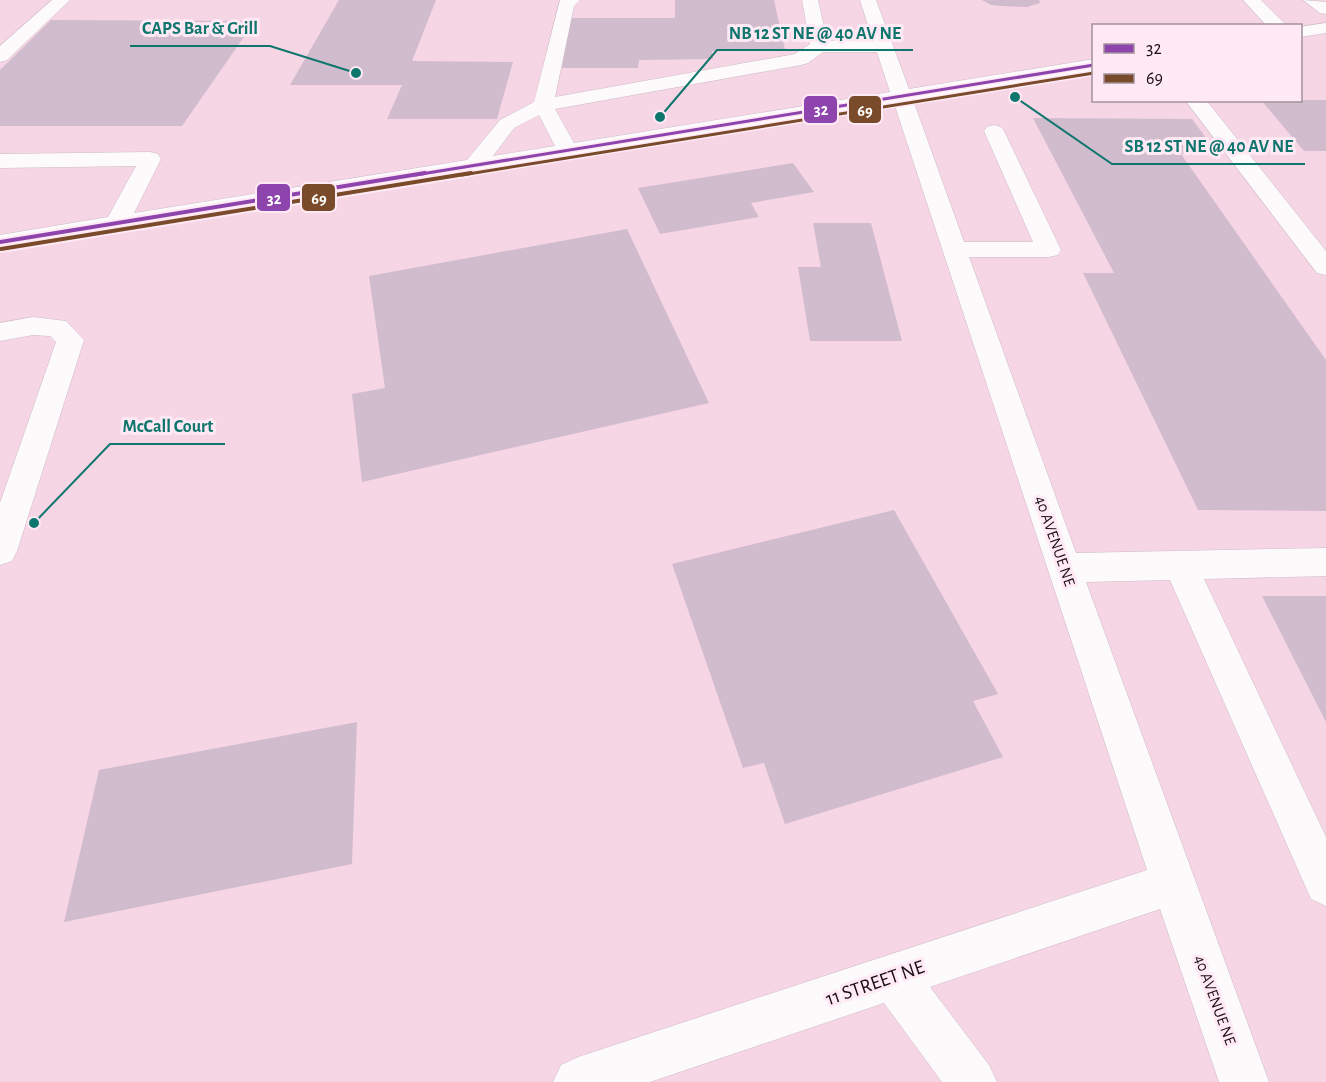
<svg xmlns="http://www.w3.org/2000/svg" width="1326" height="1082" viewBox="0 0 1326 1082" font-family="'Alegreya Sans',sans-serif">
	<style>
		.built { fill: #f6d5e5; fill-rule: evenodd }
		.building { fill: #d1bcce }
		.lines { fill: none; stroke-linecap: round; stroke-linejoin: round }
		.minor-casing { stroke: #ccbcc4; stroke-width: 1 }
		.minor { fill: #fdfafc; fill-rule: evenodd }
		.bus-1-far1-casing { stroke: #ffe9f4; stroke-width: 6 }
		.bus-1-casing { stroke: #ffe9f4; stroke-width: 8 }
		.bus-2-far1-casing { stroke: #ffe9f4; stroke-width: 6 }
		.bus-2-casing { stroke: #ffe9f4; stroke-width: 8 }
		.bus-1-far1 { stroke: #8e44ad; stroke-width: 3 }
		.bus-1 { stroke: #8e44ad; stroke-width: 4 }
		.bus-2-far1 { stroke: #7a4b2a; stroke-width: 3 }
		.bus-2 { stroke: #7a4b2a; stroke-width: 4 }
		.labels { text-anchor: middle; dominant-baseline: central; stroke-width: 6; stroke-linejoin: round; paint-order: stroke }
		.street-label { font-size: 16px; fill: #180d13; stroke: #ffe9f4 }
		.near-street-label { font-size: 20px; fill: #180d13; stroke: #ffe9f4 }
		.leader { fill: none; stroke: #0f766e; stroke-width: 2 }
		.callout-dot { fill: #0f766e; stroke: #ffe9f4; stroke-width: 2 }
		.callout-label { font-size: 18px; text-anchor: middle; font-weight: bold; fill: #0f766e; stroke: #ffe9f4; stroke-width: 6; stroke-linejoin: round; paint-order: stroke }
		.line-badge { stroke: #ffe9f4; stroke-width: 2 }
		.badge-label { font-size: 16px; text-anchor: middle; font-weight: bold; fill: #fff }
	</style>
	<rect width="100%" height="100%" fill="#f3dfe9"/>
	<path class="built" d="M0,0H1326V1082H0ZM1094,26H1300V100H1094Z"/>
	<path class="building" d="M339,0H436L412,61L513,62L497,119H387L402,85H290Z
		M675,0H774L785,50L712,51L713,59L639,60L638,68H562L570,18H675Z
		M982,0H1039L1040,3L1027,7L1002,6L991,5Z
		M51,20L255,21L182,126H0V70Z
		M1261,100H1326V151H1304Z
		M1033,118L1192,119L1218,154H1181L1326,360V511L1198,510L1083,273H1114Z
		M793,163L814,192L751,203L759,217L660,234L638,188Z
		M813,223H871L902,341H810L798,267H821Z
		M627,229L709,403L362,482L352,394L385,388L369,276Z
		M894,510L998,694L973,701L1003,757L785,824L764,763L743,768L672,564Z
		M1262,596H1326V722Z
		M357,722L352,864L64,922L99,770Z"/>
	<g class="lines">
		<defs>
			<path id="minor" d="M52,0H70L7,60L0,62V46Z
				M560,0H580L574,6L555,97L795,54L810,44L802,0H818L827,41H873L860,0H876L909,89L1094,59V71L913,100L964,242H1033L984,131L987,127L994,125L1001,127L1004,131L1061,250L1058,255L1049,257H969L1076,553L1326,548V576L1204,579L1326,837V906L1311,899L1170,580L1086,582L1269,1082H1219L1160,909L930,987L989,1065L997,1082H942L884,1003L650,1082H553L561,1065L578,1057L1147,870L894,103L0,249V235L108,217L136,166L0,168V154L150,152L158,154L161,159L134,213L467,160L500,120L534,102ZM823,52H877L890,92L574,143L555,109L801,65L808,63ZM539,115L555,146L493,156L514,128Z
				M1243,0H1261L1287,26H1267Z
				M1303,0L1326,2V14L1320,13Z
				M1326,23V33L1300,37V27Z
				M1185,100H1206L1326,251V275L1317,273Z
				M33,317L66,321L84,340L17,551L12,561L0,565V503L56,342L50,336L33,335L0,341V323Z"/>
		</defs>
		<use href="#minor" class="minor-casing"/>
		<use href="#minor" class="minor"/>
		<defs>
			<path id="bus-1-far1" d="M415,175L1094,65"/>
			<path id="bus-1" d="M0,242L425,173"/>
			<path id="bus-2-far1" d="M462,175L1094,73"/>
			<path id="bus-2" d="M1,249L471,173"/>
		</defs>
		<use href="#bus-1-far1" class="bus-1-far1-casing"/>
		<use href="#bus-1" class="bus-1-casing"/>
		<use href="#bus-2-far1" class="bus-2-far1-casing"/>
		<use href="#bus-2" class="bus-2-casing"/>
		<use href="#bus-1-far1" class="bus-1-far1"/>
		<use href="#bus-1" class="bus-1"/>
		<use href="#bus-2-far1" class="bus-2-far1"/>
		<use href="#bus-2" class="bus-2"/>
	</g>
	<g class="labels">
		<g class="street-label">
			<text transform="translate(1055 541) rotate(71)">40 AVENUE NE</text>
			<text transform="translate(1215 1000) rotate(70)">40 AVENUE NE</text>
		</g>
		<g class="near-street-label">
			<text transform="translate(875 983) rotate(-19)">11 STREET NE</text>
		</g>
	</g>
	<path class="leader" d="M356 73L270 46H130M660 117L717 50H913M1015 97L1112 164H1305M34 523L110 444H225"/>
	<g class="callout-dot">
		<circle cx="356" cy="73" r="6"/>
		<circle cx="660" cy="117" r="6"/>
		<circle cx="1015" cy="97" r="6"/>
		<circle cx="34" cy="523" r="6"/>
	</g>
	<g class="callout-label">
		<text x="200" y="34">CAPS Bar &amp; Grill</text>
		<text x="815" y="39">NB 12 ST NE @ 40 AV NE</text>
		<text x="1209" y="152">SB 12 ST NE @ 40 AV NE</text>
		<text x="168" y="432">McCall Court</text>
	</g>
	<g class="line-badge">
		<rect x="803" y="95" width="35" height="29" rx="6" fill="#8e44ad"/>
		<rect x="848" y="95" width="34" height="29" rx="6" fill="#7a4b2a"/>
		<rect x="256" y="183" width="35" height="29" rx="6" fill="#8e44ad"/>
		<rect x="301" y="183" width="35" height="29" rx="6" fill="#7a4b2a"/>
	</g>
	<g class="badge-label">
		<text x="821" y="115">32</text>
		<text x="865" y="116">69</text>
		<text x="274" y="204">32</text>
		<text x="319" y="204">69</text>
	</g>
	<rect x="1092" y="24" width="210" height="78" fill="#ffe9f4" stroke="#a3919a" stroke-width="1.5"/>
	<rect x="1104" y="44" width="30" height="9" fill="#8e44ad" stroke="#a3919a" stroke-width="1.5"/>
	<text x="1146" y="54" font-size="18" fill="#180d13">32</text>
	<rect x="1104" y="74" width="30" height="9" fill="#7a4b2a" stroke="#a3919a" stroke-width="1.5"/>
	<text x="1146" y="84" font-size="18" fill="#180d13">69</text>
</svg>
